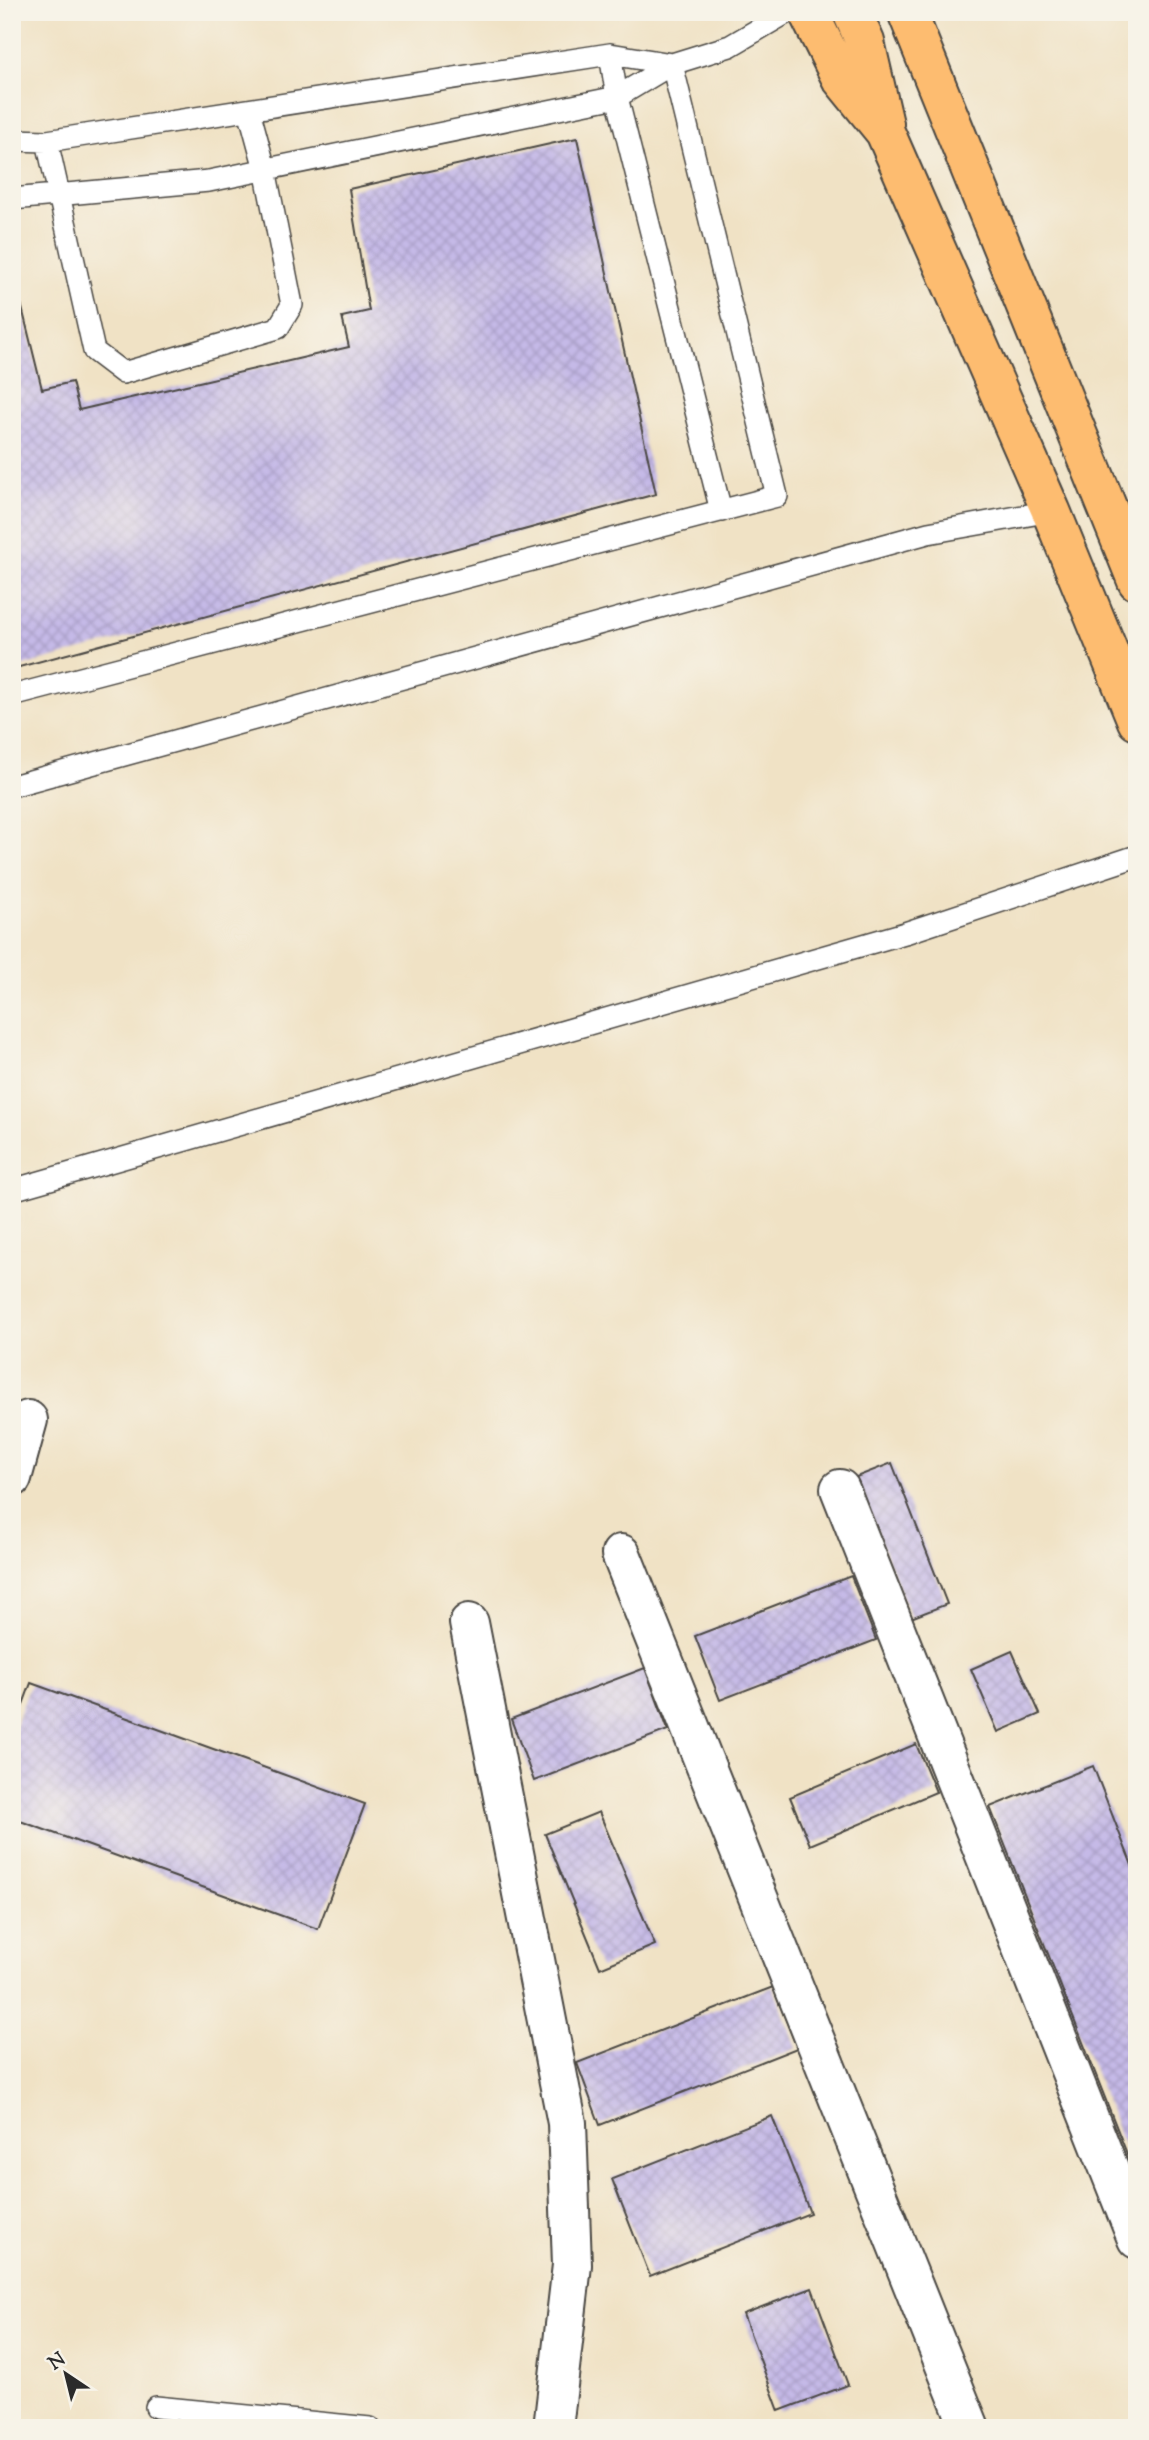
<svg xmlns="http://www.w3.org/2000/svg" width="1149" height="2440" viewBox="0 0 1149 2440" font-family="'Sorts Mill Goudy',serif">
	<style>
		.building { fill: url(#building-cross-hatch) }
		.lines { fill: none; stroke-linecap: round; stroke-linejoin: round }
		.service-casing { stroke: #494642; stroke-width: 24 }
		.minor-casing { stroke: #494642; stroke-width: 42 }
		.primary-casing { stroke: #494642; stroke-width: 42 }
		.service { stroke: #fff; stroke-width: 21 }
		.minor { stroke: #fff; stroke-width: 38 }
		.primary { stroke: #fdbc70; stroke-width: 38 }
	</style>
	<defs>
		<pattern id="building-cross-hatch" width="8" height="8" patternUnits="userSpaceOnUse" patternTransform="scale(1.75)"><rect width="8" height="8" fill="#c5b9e7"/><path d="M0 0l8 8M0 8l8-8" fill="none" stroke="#a99fc6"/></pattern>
	</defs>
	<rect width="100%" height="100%" fill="#f7f3e8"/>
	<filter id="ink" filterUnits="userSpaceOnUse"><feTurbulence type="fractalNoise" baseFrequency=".0143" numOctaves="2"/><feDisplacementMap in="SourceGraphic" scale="14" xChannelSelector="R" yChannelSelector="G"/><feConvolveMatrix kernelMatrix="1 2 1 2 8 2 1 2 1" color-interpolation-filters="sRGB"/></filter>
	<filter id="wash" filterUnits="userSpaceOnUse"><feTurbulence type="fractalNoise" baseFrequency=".00686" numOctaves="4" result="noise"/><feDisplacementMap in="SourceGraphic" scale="28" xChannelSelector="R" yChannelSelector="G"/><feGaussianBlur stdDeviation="1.57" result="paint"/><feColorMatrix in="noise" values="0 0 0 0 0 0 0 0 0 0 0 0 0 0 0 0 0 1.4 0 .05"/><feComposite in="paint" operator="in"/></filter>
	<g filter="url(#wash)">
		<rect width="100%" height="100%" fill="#f0e2c5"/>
		<g id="blocks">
			<path class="building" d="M577,138L656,494L12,669V267L42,389L72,382L79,410L349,347L342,317L369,311L349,189Z
				M892,1463L947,1604L911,1618L856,1477Z
				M851,1576L876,1640L720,1700L695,1636Z
				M1012,1651L1040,1714L998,1732L971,1669Z
				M645,1668L668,1730L534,1781L511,1719Z
				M31,1683L365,1804L318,1929L12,1818V1734Z
				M916,1744L936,1792L810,1845L790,1797Z
				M1093,1766L1137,1878V2179L990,1807Z
				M599,1812L655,1945L600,1968L545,1834Z
				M773,1987L797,2048L600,2125L577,2063Z
				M772,2116L810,2213L650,2276L612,2179Z
				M812,2288L848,2385L779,2411L743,2314Z"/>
		</g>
	</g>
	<g filter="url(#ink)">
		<use href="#blocks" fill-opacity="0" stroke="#494642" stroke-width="2"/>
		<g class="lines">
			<defs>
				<path id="service" d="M610,54L617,97L721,511
					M12,140L47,141L610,54L672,64
					M47,141L94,351L123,373L278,328L292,305L265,169L249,110
					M12,199L209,181L617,97L672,64L730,46L788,12
					M12,696L777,496L672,64
					M12,786L928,533L1051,511
					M12,1190L905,933L1137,856
					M156,2407L370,2428"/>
				<path id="minor" d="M12,1478L28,1420
					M840,1489L1137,2239
					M621,1554L970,2428
					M469,1623L567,2123L572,2265L553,2428"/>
				<path id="primary" d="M808,12L841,78L885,132L1051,511L1137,721
					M852,12L865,42L884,124
					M907,12L1137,581"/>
			</defs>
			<use href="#service" class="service-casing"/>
			<use href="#minor" class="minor-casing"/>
			<use href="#primary" class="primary-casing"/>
			<use href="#service" class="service"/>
			<use href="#minor" class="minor"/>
			<use href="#primary" class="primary"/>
		</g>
	</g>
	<rect width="1149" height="2440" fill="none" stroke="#f7f3e8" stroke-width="42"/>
	<g transform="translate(66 2374) rotate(325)" stroke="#f7f3e8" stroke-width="5" paint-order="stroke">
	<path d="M0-5L12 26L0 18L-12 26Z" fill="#2b2b2b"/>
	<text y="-10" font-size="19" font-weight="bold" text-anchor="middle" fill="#2b2b2b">N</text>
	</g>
</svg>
